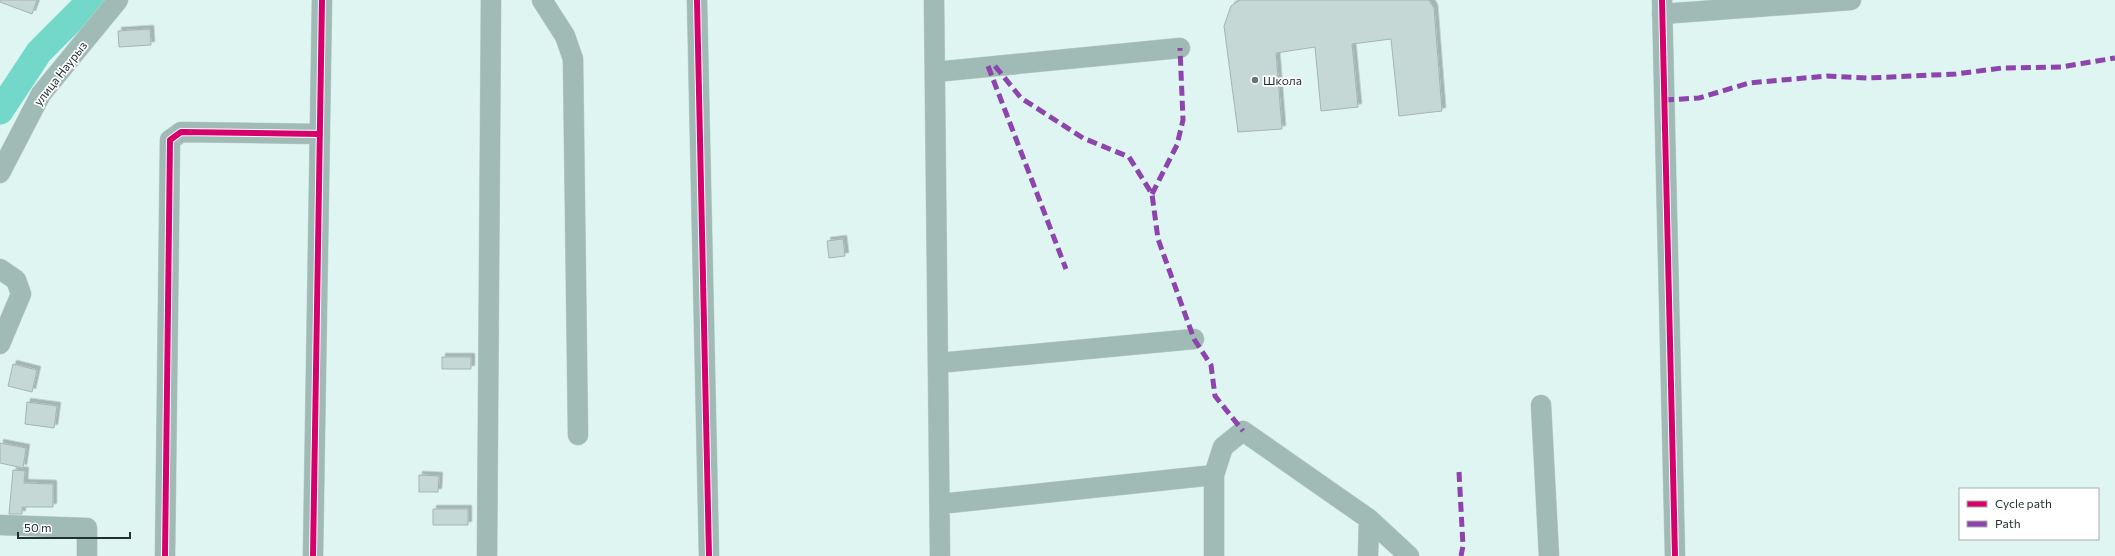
<svg xmlns="http://www.w3.org/2000/svg" width="2115" height="556" viewBox="0 0 2115 556" font-family="Commissioner,sans-serif">
	<style>
		.lines { fill: none; stroke-linecap: round; stroke-linejoin: round }
		.river { stroke: #73d8ca; stroke-width: 27 }
		.building { fill: #c6d8d5; stroke: #a4b5b2; filter: url(#shadow) }
		.minor-casing { stroke: #bed0cd; stroke-width: 21 }
		.minor { stroke: #a0bab6; stroke-width: 20 }
		.quiet { stroke: #8e44ad; stroke-width: 5; stroke-dasharray: 10 5; stroke-linecap: butt }
		.cycleway-casing { stroke: #fff; stroke-width: 8 }
		.cycleway { stroke: #d6006c; stroke-width: 6 }
		.poi-dot { fill: #647672; stroke: #fff; stroke-width: 1.5 }
		.labels { text-anchor: middle; dominant-baseline: central; stroke-width: 3.5; stroke-linejoin: round; paint-order: stroke }
		.street-label { font-size: 12px; fill: #21312e; stroke: #fff }
		.poi-label { font-size: 12px; fill: #21312e; stroke: #fff; text-anchor: start }
	</style>
	<defs>
		<filter id="shadow"><feDropShadow dx="3.5" dy="-3.5" stdDeviation="0" flood-color="#0004"/></filter>
	</defs>
	<rect width="100%" height="100%" fill="#dff5f1"/>
	<g class="lines">
		<path class="river" d="M0,111L39,52L91,0"/>
	</g>
	<path class="building" d="M0,0H37L32,14L0,2Z
		M1240,0H1429L1434,8L1442,111L1399,116L1391,39L1352,44L1358,107L1321,111L1315,47L1276,53L1282,129L1238,132L1224,26L1231,6Z
		M150,29L151,45L119,47L118,31Z
		M843,239L845,256L829,258L827,241Z
		M442,357H471V369H442Z
		M13,364L37,370L32,392L8,386Z
		M27,402L57,406L54,428L25,424Z
		M0,443L26,448L23,468L0,463Z
		M13,470L25,471L24,483L53,484V507H22V514H9Z
		M419,475L439,476L438,492H419Z
		M433,509H468V525H433Z"/>
	<g class="lines">
		<defs>
			<path id="minor" d="M542,0L565,36L573,59L578,435
				M697,0L709,556
				M934,0L940,556
				M1662,0L1675,556
				M1662,14L1851,0
				M935,72L1180,48
				M0,173L41,94L118,0
				M0,269L16,280L21,294L0,344
				M938,363L1194,339
				M1541,405L1549,556
				M940,504L1214,475
				M0,525L87,528V556
				M165,556L170,140L181,132L320,134
				M313,556L322,0
				M487,556L491,0
				M1214,556V475L1223,447L1243,431L1369,519L1409,556
				M1368,556L1369,519"/>
		</defs>
		<use href="#minor" class="minor-casing"/>
		<use href="#minor" class="minor"/>
		<path class="quiet" d="M988,66L1066,269
			M995,66L1021,98L1083,138L1129,157L1152,194L1158,239L1194,339L1211,365L1215,396L1243,431
			M1664,100L1699,98L1749,83L1827,76L1868,78L1956,74L2002,68L2061,67L2115,58
			M1152,194L1177,145L1183,120L1180,48
			M1459,472L1463,546L1461,556"/>
		<defs>
			<path id="cycleway" d="M697,0L709,556
				M1662,0L1675,556
				M165,556L170,140L181,132L320,134
				M313,556L322,0"/>
		</defs>
		<use href="#cycleway" class="cycleway-casing"/>
		<use href="#cycleway" class="cycleway"/>
	</g>
	<circle class="poi-dot" cx="1255" cy="80" r="4"/>
	<g class="labels">
		<g class="street-label">
			<text transform="translate(60 73) rotate(-52)">улица Наурыз</text>
		</g>
		<g class="poi-label">
			<text x="1263" y="80">Школа</text>
		</g>
	</g>
	<rect x="1959" y="488" width="140" height="52" fill="#ffffff" stroke="#a6adab"/>
	<rect x="1967" y="501" width="20" height="6" fill="#d6006c" stroke="#a6adab"/>
	<text x="1995" y="508" font-size="12" fill="#21312e">Cycle path</text>
	<rect x="1967" y="521" width="20" height="6" fill="#8e44ad" stroke="#a6adab"/>
	<text x="1995" y="528" font-size="12" fill="#21312e">Path</text>
	<path d="M18 532v6h112v-6" fill="none" stroke="#21312e" stroke-width="2"/>
	<text x="24" y="532" font-size="12" fill="#21312e" stroke="#ffffff" stroke-width="3" paint-order="stroke">50 m</text>
</svg>
